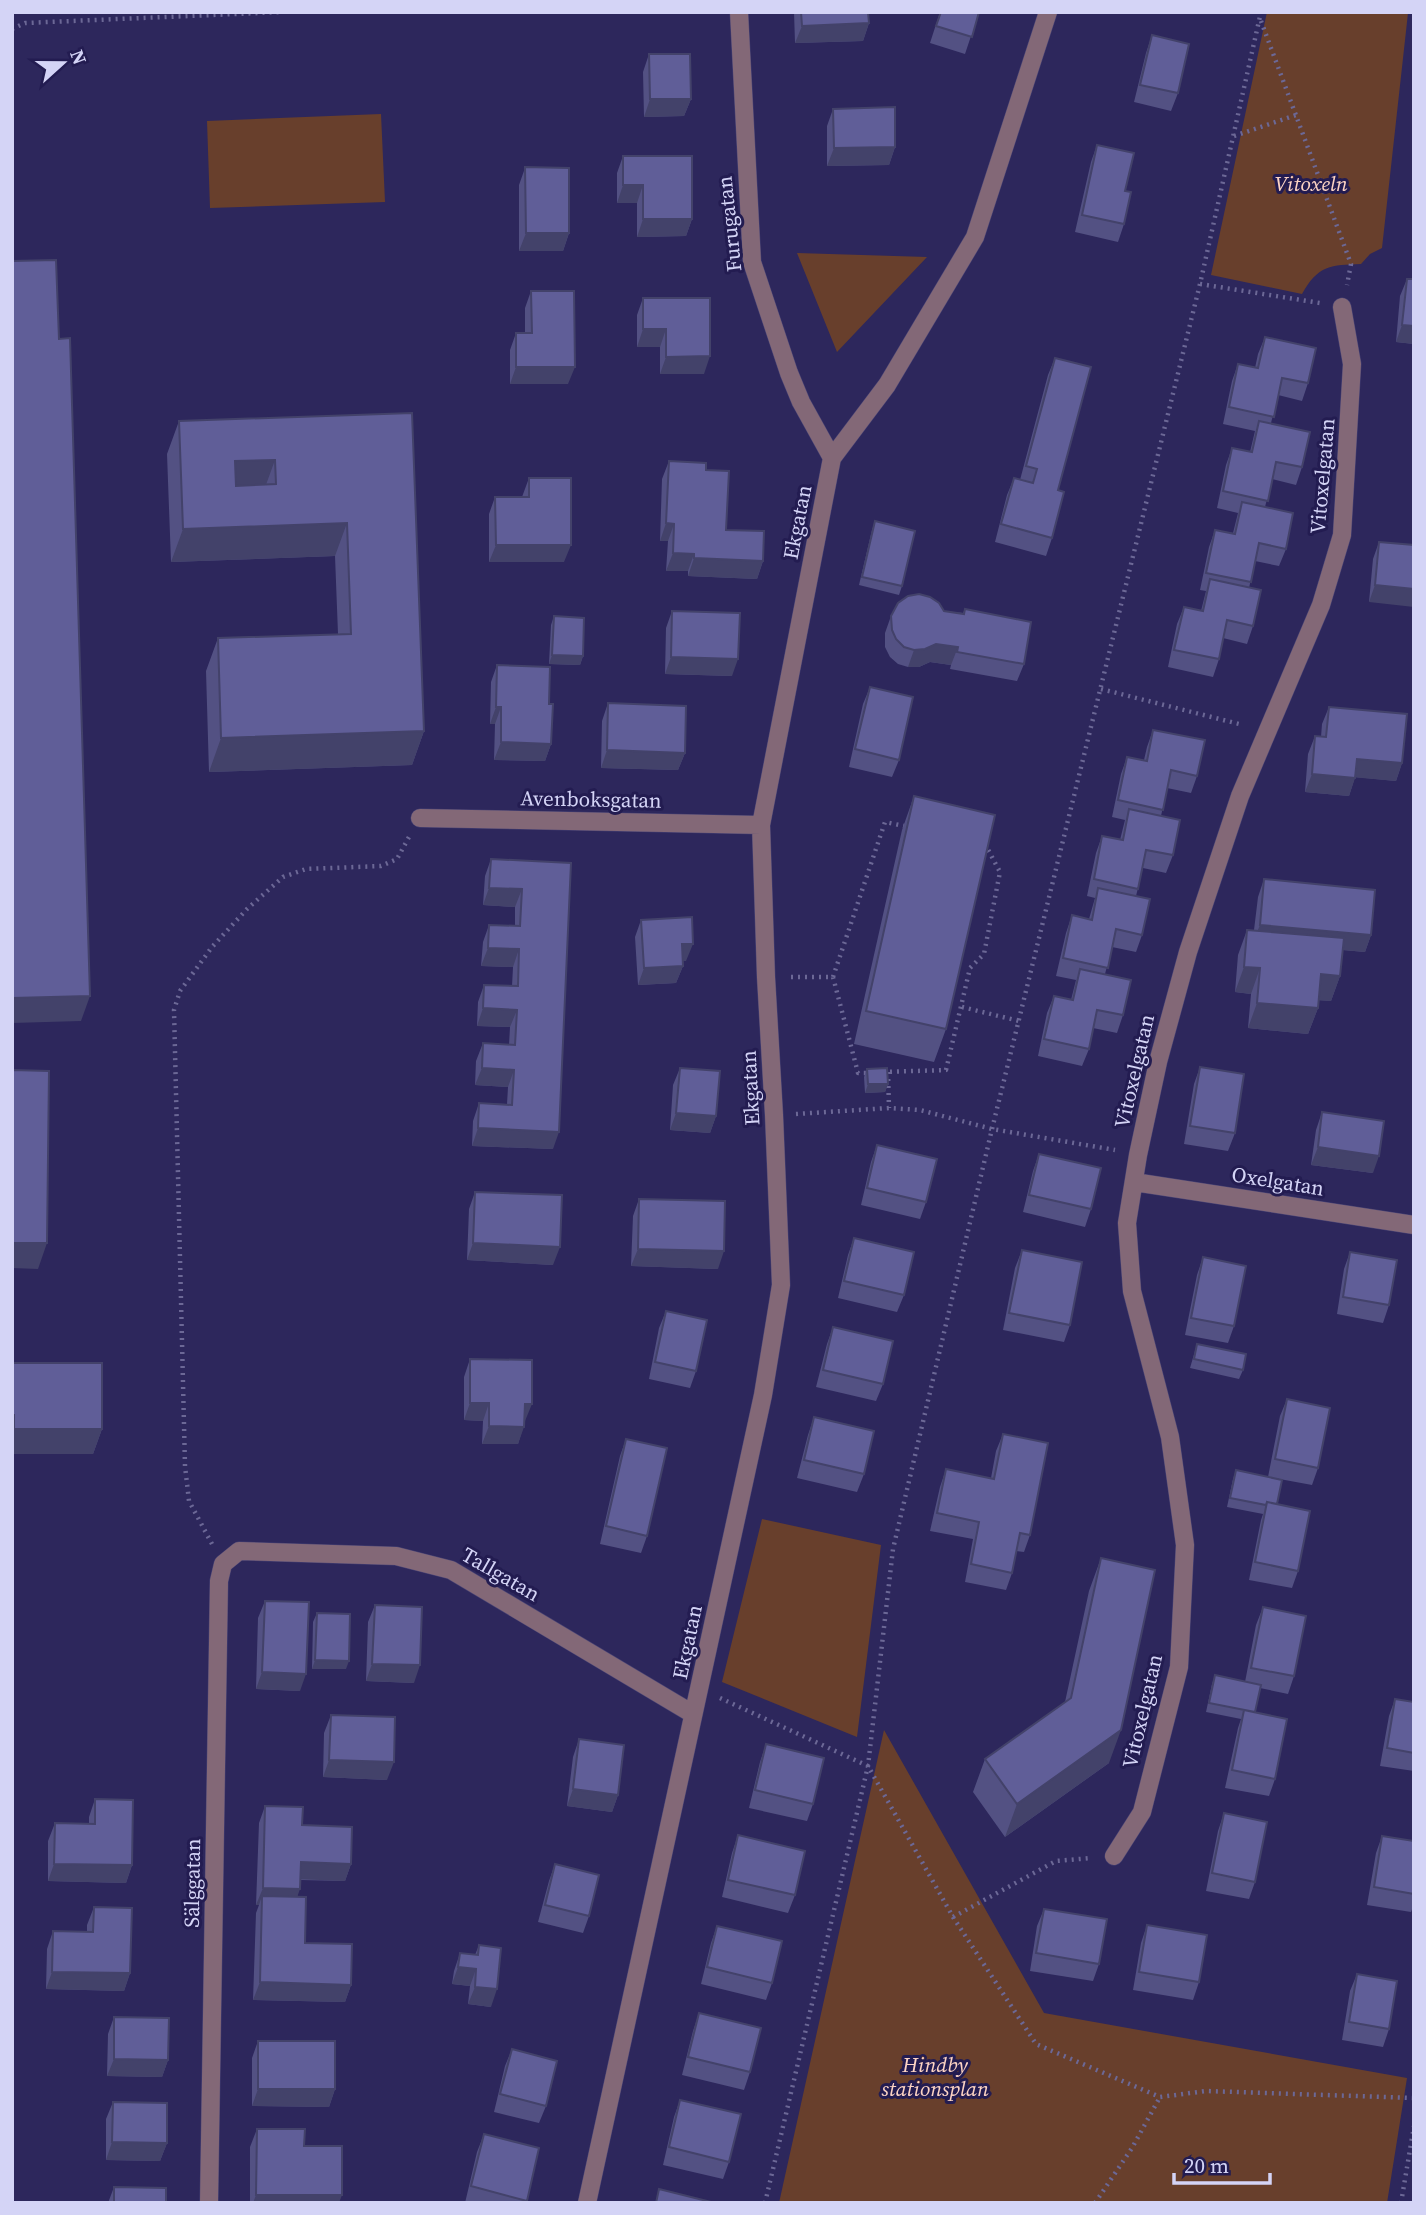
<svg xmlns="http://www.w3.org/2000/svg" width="1426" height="2215" viewBox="0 0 1426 2215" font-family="'Source Serif 4',serif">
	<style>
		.green { fill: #683f2c }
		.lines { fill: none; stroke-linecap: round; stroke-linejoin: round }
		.minor-casing { stroke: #484375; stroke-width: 19 }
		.path { stroke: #6c6896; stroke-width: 4.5; stroke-dasharray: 2 5; stroke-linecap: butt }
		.minor { stroke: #836877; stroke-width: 18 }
		.wall { fill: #535183 }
		.shaded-wall { fill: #43426a }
		.building { fill: #605e98; stroke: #43426a; stroke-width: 2; fill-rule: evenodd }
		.labels { text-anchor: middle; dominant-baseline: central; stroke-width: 6; stroke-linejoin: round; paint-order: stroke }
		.park-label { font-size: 21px; font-style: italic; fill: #fed5c4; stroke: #231c51 }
		.street-label { font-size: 21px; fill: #d4d4f6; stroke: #231c51 }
	</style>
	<rect width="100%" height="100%" fill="#2d275c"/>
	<path class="green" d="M1267,12L1408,13L1382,248L1370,254L1361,264C1331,265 1318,265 1302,294L1211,275Z
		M381,114L385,202L210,208L207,121Z
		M797,253L927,257L837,352Z
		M762,1519L881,1545L857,1737L722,1682Z
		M884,1730L1044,2013L1407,2078L1387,2203H779Z"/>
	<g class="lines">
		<defs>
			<path id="minor" d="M739,12L752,262L789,373L801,402L832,458
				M420,818L761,825
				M1134,1182L1414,1225
				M1114,1856L1142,1812L1179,1667L1185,1545L1170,1437L1132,1291L1127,1223L1138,1155L1158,1062L1188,952L1240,796L1321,605L1342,535L1352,364L1342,307
				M209,2203L219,1581L223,1564L239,1551L396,1556L451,1570L693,1714
				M587,2203L763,1395L781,1285L774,1115L766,977L761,825L832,458L887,385L975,237L1048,12"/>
		</defs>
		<use href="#minor" class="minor-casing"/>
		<path class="path" d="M1261,21L1351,264L1347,285
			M12,29L25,23L282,12
			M1234,136L1296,115
			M1200,284L1320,303
			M1101,689L1243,725
			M791,977H833L885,822L909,827
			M833,977L858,1073H871
			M962,1007L1019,1021
			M883,1072L946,1070L970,968L984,954L1000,872L985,844
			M888,1072L889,1108
			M796,1114L889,1108L920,1110L992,1129L1115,1150
			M212,1544L189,1501L185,1466L174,1010L180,991L212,947L247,909L283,877L306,869L381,866L397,859L409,837
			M720,1698L868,1766L953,1917L1036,2044L1160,2097L1206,2091L1414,2098
			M953,1917L1056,1861L1092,1858
			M765,2203L868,1766L893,1549L992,1129L1200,284L1261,12
			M1095,2203L1132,2148L1160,2097
			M1401,2203L1414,2126"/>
		<use href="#minor" class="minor"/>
	</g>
	<path class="wall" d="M794,12H868L869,23L863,41L795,43Z
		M940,12H979L965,54L930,43Z
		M1152,35L1178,93L1171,111L1134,102L1146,53Z
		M649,54L691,99L684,116L644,117L643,72Z
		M833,109L895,147L889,165L827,166V126Z
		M1097,145L1125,191L1124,224L1118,242L1075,232L1091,162Z
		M623,156L692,219L686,236L637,237V203H617V173Z
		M525,168L569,233L563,251H519V185Z
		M1407,279H1414V344L1396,342L1400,296Z
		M531,291L568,384H510V350L516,333H525V308Z
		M643,298L704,374H660V347H637V315Z
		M1265,337L1308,383L1302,401L1278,395L1271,423L1302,467L1296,485L1272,479L1265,507L1286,549L1279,566L1255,561L1249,588L1253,626L1247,644L1223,638L1219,659L1213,677L1168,667L1177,624L1184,607L1201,611L1206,591L1200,590L1209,547L1215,530L1233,533L1238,513L1217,508L1226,465L1232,448L1250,452L1255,431L1223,424L1232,381L1238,364L1255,368L1258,354Z
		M1055,358L1058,490L1052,538L1046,556L995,542L1007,495L1014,478L1020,480L1048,375Z
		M412,413L424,731L412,765L209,772L206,671L218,638L338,634L335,556L171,562L167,454L179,421Z
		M669,461L706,470L726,530L763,561L757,579L688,576V571H666L668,541H660L662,479Z
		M529,478L564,562H489V514L495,497H522Z
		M875,521L902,586L899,595L859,585L872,530Z
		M1379,542L1414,545L1369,602L1373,559Z
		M965,609L1024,664L1017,681L950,669L951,665L930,662L919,667H908L898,664L890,657L885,647V633L891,616L944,611L963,613Z
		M672,611L732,676L665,674L666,628Z
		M554,616L583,656L580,665L549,664L551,625Z
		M497,665L549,704L551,744L545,761L494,760L495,724H490L491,682Z
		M870,687L899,760L892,777L849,767L863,704Z
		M608,703L685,753L678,770L601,768L602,721Z
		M1329,707L1402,763L1396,781L1355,777L1349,796L1305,792L1308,754L1315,736L1321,737L1322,724Z
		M1153,730L1197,776L1191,793L1167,788L1161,816L1173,855L1166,873L1143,868L1136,896L1142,935L1136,952L1112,947L1105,974L1123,1015L1117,1033L1093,1028L1089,1049L1082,1066L1038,1056L1047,1013L1054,996L1071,1000L1076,980L1056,976L1066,933L1072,915L1089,919L1095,898L1087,896L1096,853L1102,836L1120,840L1125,820L1112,817L1121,774L1127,757L1144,760L1147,747Z
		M914,796L946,1029L934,1062L854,1044L902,830Z
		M491,859L571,863L553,1149L472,1146L473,1121L479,1103L507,1104L508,1087L475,1085L476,1061L483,1043L509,1045L510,1027L477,1026L478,1002L484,985L512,986L513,967L481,966L483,942L489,925L515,926V907L483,905L485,876Z
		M1264,879L1371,935L1365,952L1343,950L1340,976L1331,1001L1319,1000L1318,1008L1308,1034L1248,1028L1251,994L1235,992L1238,955L1247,930H1254L1258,897Z
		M641,920L686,961H682L683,966L676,983L638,985L635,937Z
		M1200,1067L1235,1133L1228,1151L1184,1144L1194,1084Z
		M680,1068L716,1116L710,1133L670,1130L673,1085Z
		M867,1069L888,1084L885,1092L865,1093L864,1077Z
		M1322,1112L1373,1173L1311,1165L1316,1130Z
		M877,1145L926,1202L920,1219L861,1205L871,1162Z
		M1039,1154L1091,1209L1085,1227L1023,1212L1033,1171Z
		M475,1192L553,1265L467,1260L469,1209Z
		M639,1199L718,1269L631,1266L633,1216Z
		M854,1238L904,1295L897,1312L838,1298L848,1255Z
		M1022,1250L1070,1325L1064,1342L1003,1330L1015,1268Z
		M1350,1252L1389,1305L1383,1323L1337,1314L1344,1269Z
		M1203,1257L1234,1326L1228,1343L1185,1335L1197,1275Z
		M666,1311L696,1371L690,1388L649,1379L659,1328Z
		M833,1327L883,1384L876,1401L816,1387L827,1344Z
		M1197,1344L1243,1370L1239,1379L1190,1368Z
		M470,1359L525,1421L518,1444H482L483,1421L464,1420V1377Z
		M12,1363L102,1429L93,1454H12Z
		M1287,1399L1318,1468L1312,1485L1268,1477L1280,1416Z
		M814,1417L864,1474L857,1492L797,1478L808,1435Z
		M1003,1434L1030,1535L1024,1552L1016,1551L1012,1573L1006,1590L965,1582L973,1539L930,1531L940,1487L946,1469L991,1478L996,1451Z
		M626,1439L647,1536L641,1553L600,1544L620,1456Z
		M1236,1470L1277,1504L1298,1571L1292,1588L1249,1580L1261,1520L1263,1514L1227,1507L1233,1479Z
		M1101,1558L1109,1763L1005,1837L973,1792L985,1759L1065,1702L1089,1591Z
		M265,1601L300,1691L256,1689L258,1618Z
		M375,1605L414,1683L366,1681L368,1622Z
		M1263,1607L1294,1676L1288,1694L1260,1688L1255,1712L1275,1779L1269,1796L1225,1788L1238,1728L1241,1719L1206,1712L1212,1684L1215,1675L1245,1682L1256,1625Z
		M317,1613L346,1669H312L313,1622Z
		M1395,1699L1414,1702V1771L1380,1766L1389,1716Z
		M331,1715L387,1780L323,1777L324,1733Z
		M579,1739L618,1795L612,1812L567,1806L573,1757Z
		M766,1744L813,1804L807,1821L749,1808L760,1762Z
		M95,1799L132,1865L126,1883L48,1881V1841L55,1823L89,1824V1817Z
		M265,1806L302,1825L351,1864L345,1881L301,1880L297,1897L305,1943L351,1985L345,2002L253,2000L256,1913L259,1905H256L259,1823Z
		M1224,1813L1255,1882L1249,1899L1206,1891L1218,1831Z
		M738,1835L795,1895L788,1913L722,1897L732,1853Z
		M1382,1836L1414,1841V1904L1411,1912L1367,1905L1376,1853Z
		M555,1864L589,1916L583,1933L538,1922L549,1881Z
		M94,1907L130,1973L124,1991L46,1989L47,1949L53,1931L87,1932V1925Z
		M1044,1909L1099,1964L1093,1981L1030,1971L1037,1926Z
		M1147,1925L1199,1982L1193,2000L1133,1990L1141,1943Z
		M717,1926L772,1983L766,2000L701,1984L711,1943Z
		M479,1945L491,2007L468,2004L470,1986L452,1984L454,1971L460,1953L475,1955Z
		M1357,1974L1389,2029L1383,2047L1342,2040L1350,1991Z
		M699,2013L750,2072L744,2090L682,2075L693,2031Z
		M114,2017L168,2060L162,2077L107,2076L108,2034Z
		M258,2041L335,2089L329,2107L252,2106V2058Z
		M512,2049L546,2106L539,2123L494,2112L505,2066Z
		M680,2100L729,2162L723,2179L663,2165L674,2117Z
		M113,2102L167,2143L160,2161L106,2160V2119Z
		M257,2129L304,2146L339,2203H250V2147Z
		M484,2134L539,2148L526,2203H465L477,2152Z
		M114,2187L166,2203H108Z"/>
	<path class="shaded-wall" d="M869,23L863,41L795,43L802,26Z
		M650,99H691L684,116L644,117Z
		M895,147L889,165L827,166L834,148Z
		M623,185H643L637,203H617Z
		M643,219H692L686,236L637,237Z
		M526,233H569L563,251H519Z
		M1402,325L1414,326V344L1396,342Z
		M643,329H666L660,347H637Z
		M710,356L704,374H660L666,357Z
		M516,367H575L568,384H510Z
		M275,460L263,493L223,495L235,461Z
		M347,523L335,556L171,562L183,529Z
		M666,523L674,524L668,541H660Z
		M496,545H571L564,562H489Z
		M673,553L694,554L688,571H666Z
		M694,558L763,561L757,579L688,576Z
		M1375,585L1414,589V607L1369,602Z
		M936,644L958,647L951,665L930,662L919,667H908L914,650Z
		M552,655L583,656L580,665L549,664Z
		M671,657L738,659L732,676L665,674Z
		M496,707H501L495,724H490Z
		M424,731L412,765L209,772L221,738Z
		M501,742L551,744L545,761L494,760Z
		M607,750L685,753L678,770L601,768Z
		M1357,759L1402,763L1396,781L1351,777Z
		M1312,774L1355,778L1349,796L1305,792Z
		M489,888L522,889L515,907L483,905Z
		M1260,925L1371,935L1365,952L1253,942Z
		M682,944H693L686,961H676Z
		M488,948L519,949L513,967L481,966Z
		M683,966L676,983L638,985L644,968Z
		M1244,967L1260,968L1251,994L1235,992Z
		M1321,974L1340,976L1331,1001L1312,1000Z
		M90,996L81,1021L12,1023V998Z
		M1257,1003L1318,1008L1308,1034L1248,1028Z
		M483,1008L517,1010L510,1027L477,1026Z
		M482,1068L514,1070L508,1087L475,1085Z
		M868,1084H888L885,1092L865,1093Z
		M676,1113L716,1116L710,1133L670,1130Z
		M478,1128L559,1132L553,1149L472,1146Z
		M1318,1147L1379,1156L1373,1173L1311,1165Z
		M12,1243H47L38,1269L12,1268Z
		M473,1243L560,1247L553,1265L467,1260Z
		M638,1249L724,1251L718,1269L631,1266Z
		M470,1403H489L483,1421L464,1420Z
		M525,1404H532L525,1421H518Z
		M489,1426L524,1427L518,1444H482Z
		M14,1429H102L93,1454H12V1434Z
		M315,1660L349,1661L346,1669H312Z
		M372,1664L420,1665L414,1683L366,1681Z
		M262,1672L306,1674L300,1691L256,1689Z
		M1121,1730L1109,1763L1005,1837L1017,1804Z
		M329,1760L394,1762L387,1780L323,1777Z
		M573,1789L618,1795L612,1812L567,1806Z
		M301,1862L351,1864L345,1881L295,1879Z
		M54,1864L132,1865L126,1883L48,1881Z
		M263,1888L300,1889L294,1906L262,1896L259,1905H256Z
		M458,1967L476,1969L470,1986L452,1984Z
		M52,1972L130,1973L124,1991L46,1989Z
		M260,1982L351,1985L345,2002L253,2000Z
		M475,1987L497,1989L491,2007L468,2004Z
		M114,2059L168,2060L162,2077L107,2076Z
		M258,2089H335L329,2107L252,2106Z
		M112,2142L167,2143L160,2161L106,2160Z
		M256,2195H342L339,2203H253Z"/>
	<path class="building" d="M801,12H868L869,23L802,26Z
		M941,12H979L972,37L936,26Z
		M1152,35L1189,44L1178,93L1140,85Z
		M649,54H690L691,99H650Z
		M895,107V147L834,148L833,109Z
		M1097,145L1134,153L1125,191L1131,192L1124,224L1082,215Z
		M623,156H692V219H643V185H623Z
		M525,167L569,168V233H526Z
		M56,260L59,339L70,338L90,996L12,998V261Z
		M1407,279H1414V326L1402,325Z
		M531,291H574L575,367H516V333H532Z
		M643,298H710V356L666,357V329H643Z
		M1265,337L1316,348L1308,383L1282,378L1274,417L1229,407L1238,364L1258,368Z
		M1055,358L1091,367L1058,490L1064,492L1052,538L1001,524L1014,478L1033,483L1037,469L1026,466Z
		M412,413L424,731L221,738L218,638L351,634L347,523L183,529L179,421ZM275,460L276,484L236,486L235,461Z
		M1259,421L1310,432L1302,467L1276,462L1268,501L1223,491L1232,448L1252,452Z
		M669,461L706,463V470L729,471L726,530L764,531L763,561L694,558V554L673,553L674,524L666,523Z
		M529,478H571V545H496L495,497H529Z
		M1242,502L1293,513L1286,549L1259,543L1251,582L1206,573L1215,530L1235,534Z
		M875,521L915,531L902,586L862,577Z
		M1379,542L1414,545V589L1375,585Z
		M1210,579L1261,590L1253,626L1227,620L1219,659L1174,650L1184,607L1203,611Z
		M919,594L930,597L939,603L944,611L964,614L965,609L1031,622L1024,664L957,652L958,647L936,644L925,649L914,650L904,647L896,639L892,630L891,616L898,603L908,596Z
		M672,611L740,613L738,659L671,657Z
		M554,616L584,618L583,656L552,655Z
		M497,665L550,667L549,704H553L551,744L501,742V707H496Z
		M870,687L913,697L899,760L855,749Z
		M608,703L686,706L685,753L607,750Z
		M1329,707L1407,714L1402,763L1357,759L1355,778L1312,774L1315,736L1326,737Z
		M1153,730L1205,740L1197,776L1171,770L1163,810L1118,800L1127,757L1147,761Z
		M914,796L995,815L946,1029L866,1011Z
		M1129,809L1180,820L1173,855L1146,850L1138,889L1094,879L1102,836L1123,840Z
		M491,859L571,863L559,1132L478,1128L479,1103L512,1105L514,1070L482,1068L483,1043L515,1045L517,1010L483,1008L484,985L518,986L519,949L488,948L489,925L520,926L522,889L489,888Z
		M1264,879L1375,890L1371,935L1260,925Z
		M1098,888L1150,899L1142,935L1116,929L1108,968L1063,958L1072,915L1092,920Z
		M692,917L693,944H682L683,966L644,968L641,920Z
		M1247,930L1344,938L1340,976L1321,974L1318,1008L1257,1003L1260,968L1244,967Z
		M1080,969L1131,980L1123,1015L1097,1010L1089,1049L1044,1039L1054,996L1073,1000Z
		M1200,1067L1244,1074L1235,1133L1190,1126Z
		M680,1068L720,1071L716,1116L676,1113Z
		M887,1068L888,1084H868L867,1069Z
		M12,1070L49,1071L47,1243H12Z
		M1322,1112L1384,1121L1379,1156L1318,1147Z
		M877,1145L937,1159L926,1202L867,1188Z
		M1039,1154L1101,1168L1091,1209L1029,1195Z
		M475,1192L562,1195L560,1247L473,1243Z
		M639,1199L725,1201L724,1251L638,1249Z
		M854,1238L914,1252L904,1295L844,1281Z
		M1022,1250L1082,1262L1070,1325L1009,1313Z
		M1350,1252L1397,1260L1389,1305L1343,1297Z
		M1203,1257L1246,1266L1234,1326L1191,1318Z
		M666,1311L707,1320L696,1371L655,1362Z
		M833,1327L893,1341L883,1384L823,1370Z
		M1197,1344L1246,1354L1243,1370L1194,1359Z
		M470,1359L532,1360V1404H525L524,1427L489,1426V1403H470Z
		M12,1363H102V1429H14V1415H12Z
		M1287,1399L1330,1408L1318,1468L1275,1459Z
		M814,1417L874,1431L864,1474L804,1460Z
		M1003,1434L1048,1443L1030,1535L1020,1533L1012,1573L971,1564L979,1522L937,1513L946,1469L994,1479Z
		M626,1439L667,1448L647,1536L606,1526Z
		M1236,1470L1282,1480L1277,1504L1267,1502L1266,1505L1230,1498Z
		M1267,1502L1310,1511L1298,1571L1255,1562Z
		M1101,1558L1155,1570L1121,1730L1017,1804L985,1759L1071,1698Z
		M265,1601L309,1602L306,1674L262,1672Z
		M375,1605L422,1607L420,1665L372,1664Z
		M1263,1607L1306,1616L1294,1676L1251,1668Z
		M317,1613L350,1614L349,1661L315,1660Z
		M1215,1675L1261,1685L1255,1712L1209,1703Z
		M1395,1699L1414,1702V1753L1387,1748Z
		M1244,1710L1287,1719L1275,1779L1232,1770Z
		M331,1715L395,1717L394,1762L329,1760Z
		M579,1739L624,1745L618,1795L573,1789Z
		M766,1744L824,1758L813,1804L755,1790Z
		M95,1799L133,1800L132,1865L54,1864L55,1823L95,1824Z
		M265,1806L303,1807L302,1825L352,1827L351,1864L301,1862L300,1889L263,1888Z
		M1224,1813L1267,1822L1255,1882L1212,1873Z
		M738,1835L805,1851L795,1895L728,1880Z
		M1382,1836L1414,1841V1894L1374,1887Z
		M555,1864L599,1875L589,1916L545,1905Z
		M262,1896L306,1897L305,1943L352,1944L351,1985L260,1982Z
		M94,1907L132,1908L130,1973L52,1972L53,1931L93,1932Z
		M1044,1909L1107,1919L1099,1964L1036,1953Z
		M1147,1925L1207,1935L1199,1982L1139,1972Z
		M717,1926L782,1941L772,1983L707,1967Z
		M479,1945L501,1948L497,1989L475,1987L476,1969L458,1967L460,1953L478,1955Z
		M1357,1974L1397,1981L1389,2029L1349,2022Z
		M699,2013L761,2028L750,2072L688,2057Z
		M114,2017L169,2018L168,2060L114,2059Z
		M258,2041H335V2089H258Z
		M512,2049L557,2061L546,2106L500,2094Z
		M680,2100L741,2114L729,2162L669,2147Z
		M113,2102L167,2103V2143L112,2142Z
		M257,2129H305L304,2146H342V2195H256Z
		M484,2134L539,2148L527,2201L471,2186Z
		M114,2187L166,2188V2203H114Z
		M659,2189L715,2203H656Z"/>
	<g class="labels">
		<g class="park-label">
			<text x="1311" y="183">Vitoxeln</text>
			<text x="935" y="2064">Hindby<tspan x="935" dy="24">stationsplan</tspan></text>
		</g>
		<g class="street-label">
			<text transform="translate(729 224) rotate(-96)">Furugatan</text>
			<text transform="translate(1322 476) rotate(-85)">Vitoxelgatan</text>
			<text transform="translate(797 522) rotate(-79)">Ekgatan</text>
			<text transform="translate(591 799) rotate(1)">Avenboksgatan</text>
			<text transform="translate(1134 1071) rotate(-77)">Vitoxelgatan</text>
			<text transform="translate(750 1088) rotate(-93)">Ekgatan</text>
			<text transform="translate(1278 1181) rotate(9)">Oxelgatan</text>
			<text transform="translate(501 1574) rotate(30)">Tallgatan</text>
			<text transform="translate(687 1642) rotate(-78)">Ekgatan</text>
			<text transform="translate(1142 1711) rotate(-77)">Vitoxelgatan</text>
			<text transform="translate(192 1883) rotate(-89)">Sälggatan</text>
		</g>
	</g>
	<rect width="1426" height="2215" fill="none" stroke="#d4d4f6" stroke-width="28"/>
	<g transform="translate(63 63) rotate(69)" stroke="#231c51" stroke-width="5" paint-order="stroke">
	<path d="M0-5L12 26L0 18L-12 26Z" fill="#d4d4f6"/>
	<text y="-10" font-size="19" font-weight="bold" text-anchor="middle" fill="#d4d4f6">N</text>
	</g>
	<path d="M1174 2173v10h96v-10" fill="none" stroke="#d4d4f6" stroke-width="3.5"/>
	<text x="1184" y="2173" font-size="21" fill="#d4d4f6" stroke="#231c51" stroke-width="5" paint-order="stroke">20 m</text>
</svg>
